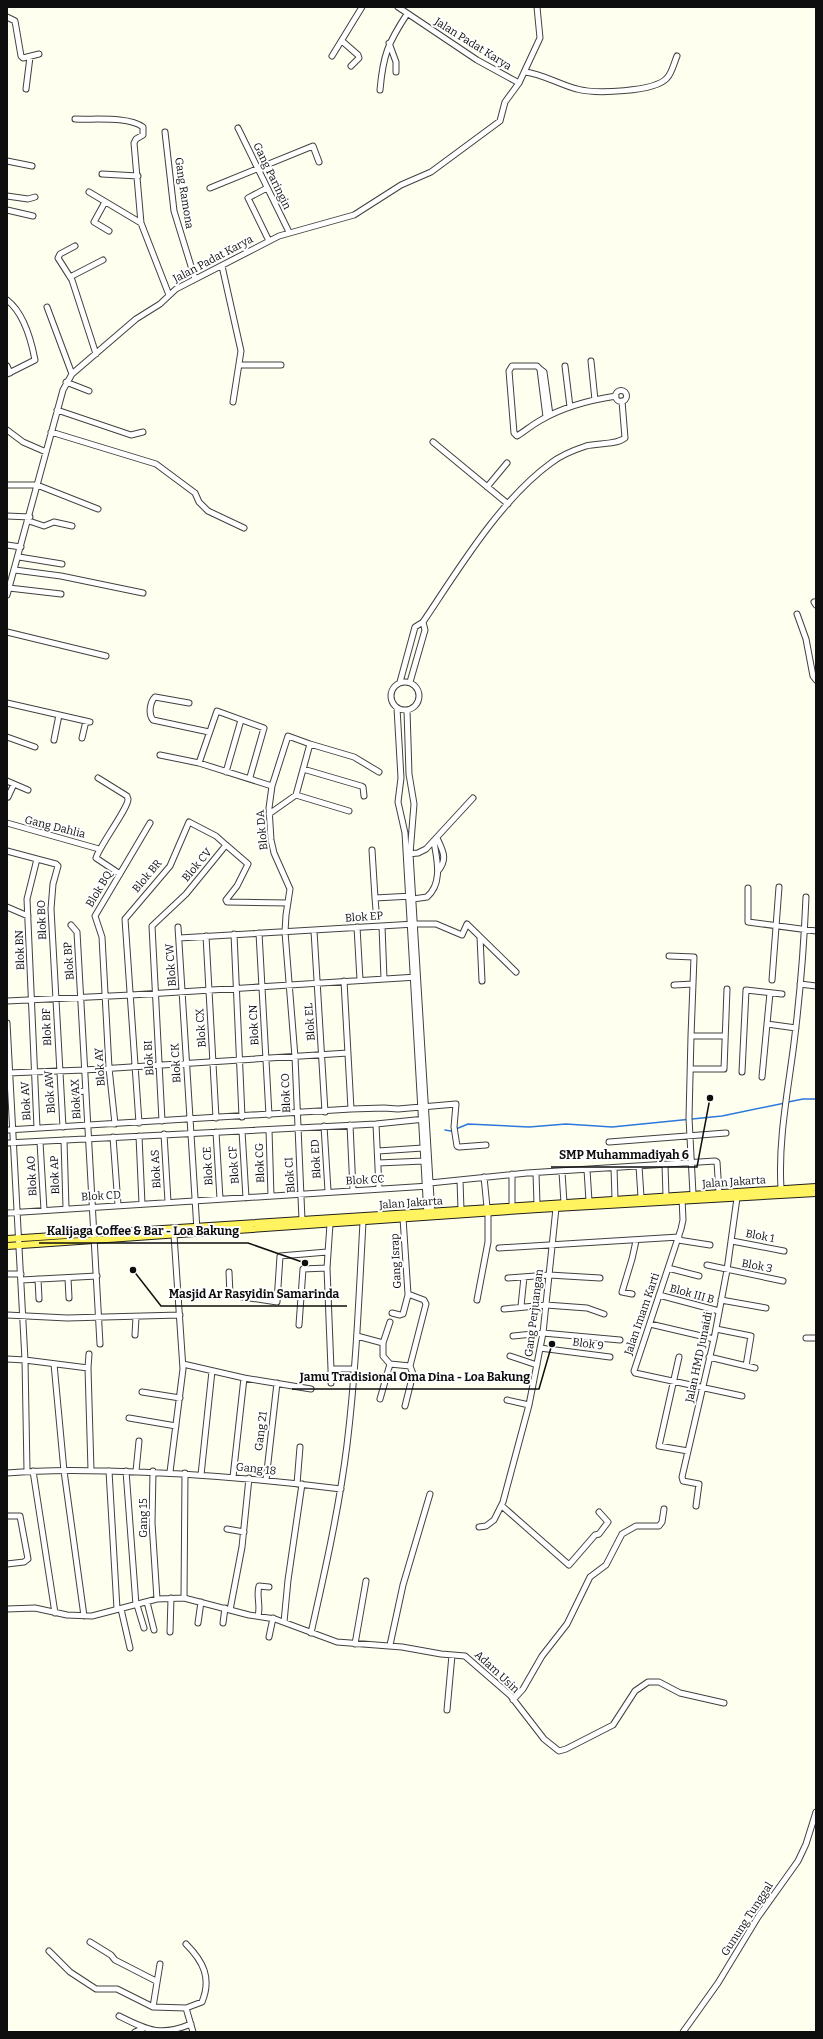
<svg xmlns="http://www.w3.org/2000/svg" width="823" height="2039" viewBox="0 0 823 2039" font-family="Bitter,serif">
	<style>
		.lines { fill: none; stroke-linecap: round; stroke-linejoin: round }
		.stream { stroke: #2c78dc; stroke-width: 1.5 }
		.minor-casing { stroke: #414141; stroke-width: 7 }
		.major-casing { stroke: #1f1f1f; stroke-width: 8 }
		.minor { stroke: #fff; stroke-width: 5 }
		.major { stroke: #fff35f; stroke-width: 6 }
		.labels { text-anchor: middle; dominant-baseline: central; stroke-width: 4; stroke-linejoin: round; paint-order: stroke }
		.street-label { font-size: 11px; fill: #0e0e0e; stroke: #fff }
		.leader { fill: none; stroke: #0e0e0e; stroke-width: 1.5 }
		.callout-dot { fill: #0e0e0e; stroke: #fff; stroke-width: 1.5 }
		.callout-label { font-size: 12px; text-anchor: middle; font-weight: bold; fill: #0e0e0e; stroke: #fff; stroke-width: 4; stroke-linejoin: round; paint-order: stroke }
	</style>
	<rect width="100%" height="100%" fill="#ffffef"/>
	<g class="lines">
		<path class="stream" d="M788,1102L803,1099H816
			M445,1130L451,1131L468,1124L529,1127L566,1124L612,1127L722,1116L785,1103"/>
		<defs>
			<path id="minor" d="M7,17L15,21L21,56L23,58L39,54
				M342,41L358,55L359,58L351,66
				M389,43L396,62V72
				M332,56L362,7
				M525,72C543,74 560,85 577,89C595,94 655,92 667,78C672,73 674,63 677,56
				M519,83L540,38L537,7
				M26,89L30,57
				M380,90C383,55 388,43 407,14
				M75,119C94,120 128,116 143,127V135L136,139L134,143L141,223L169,295
				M238,128L289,232
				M165,132L174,211L195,279
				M7,161L32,166
				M102,174L138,176
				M210,188L313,146L319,162
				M267,188L248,198L269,241
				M89,192L141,223
				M7,196L28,199L35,197
				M105,202L94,222L109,231
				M7,210L33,216
				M75,246L60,254L58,258L72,280L96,354
				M222,266L241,351L233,402
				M70,277L103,260
				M7,300C24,313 31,339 35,360L7,374
				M47,307L72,374
				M591,361L595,400
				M240,365H281
				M7,366L10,373
				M565,366L570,407
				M540,369L544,372L550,415
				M66,382L89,391
				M615.5 396a5.5 5.5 0 1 1 11 0a5.5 5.5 0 1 1-11 0Z
				M57,410L131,435L143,432
				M546,417L540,369L537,366H512L509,371L514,433L517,436C525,431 532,425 541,420C563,407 590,400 616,396
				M7,430L23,442L46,452
				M51,432L156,464L195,493L199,502L208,511L244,528
				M433,442L508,504
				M7,485H37L98,509
				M487,487L507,463
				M7,516L30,517
				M29,521L44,526L54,522L72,526
				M7,545L21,547
				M19,557L62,564
				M15,570L61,576L143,593
				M9,588L61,594
				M7,595L63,390L72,374L136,319L160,304L176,289L279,236L354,215L401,185L431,172L500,121L505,102L519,83L477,60L398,7
				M814,602L816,605
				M797,614L806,639L813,676L816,680
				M7,632L106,656
				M391 696a14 14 0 1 1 28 0a14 14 0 1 1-28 0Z
				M400,682L415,627L423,622C458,570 500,500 551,463C561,455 574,450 586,446C598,443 616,445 625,438L622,401
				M410,682L425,630L423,622
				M7,703L90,722
				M189,703L155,697C150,702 148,714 153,720L209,732
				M397,708L401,778L398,802L405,833L427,1215
				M407,710L409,774L414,804L410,854L432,1215
				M7,737L35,747
				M82,738L86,721
				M54,740L59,715
				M310,744L354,757L379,772
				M160,755L199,763L272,786L269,808L271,840L274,853L290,889L286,915L285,932L295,1057L302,1220
				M199,763L217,711L264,728L250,777
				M303,769L361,786L363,787L364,796
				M226,772L241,720
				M98,778L127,796L128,799C129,807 100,845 96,858L120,874
				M7,781L28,790
				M296,795L349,811
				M8,797L14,784
				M269,814L296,795L310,744L288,736L272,786
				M7,823L99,849
				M437,838C443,851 448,859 438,871
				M372,850L375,898L412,896
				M7,851L37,859L27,899L37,1128
				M408,854L418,853L426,849L473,798
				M37,859L56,864L58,866L53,884L51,909L63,1127
				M748,888V922L816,931
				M375,898L376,910
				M413,899L427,897C443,883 437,860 434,842
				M7,907L28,916
				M71,925L77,932L100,1344
				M382,926L384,979
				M178,927L197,1230
				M357,927L360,980
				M314,931L325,1112
				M259,933L269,1115
				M234,934L242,1117
				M206,936L216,1118
				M480,937L482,981
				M179,938L415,924H436L462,935L467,924L516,972
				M669,956L694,957L691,1036H725
				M772,980L779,887
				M800,984L816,986
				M674,985L693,984
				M7,1001L131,995L417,977
				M7,1023L25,1360L27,1471
				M767,1024L770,993
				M691,1036L689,1118L693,1194
				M691,1069H724L727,989
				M742,1072L746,990L782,994
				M8,1073L84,1070L348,1053
				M762,1077L767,1024L796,1028
				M75,1092L86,1091
				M351,1109L384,1108L398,1109L456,1104L454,1127L457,1146L459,1147L486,1145
				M162,1121L152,926L186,894L226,845L248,864L237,886L226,900L227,902L288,903
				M139,1123L125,919L170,866L189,822L216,836L226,845
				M115,1124L109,1068L102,937L95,916L150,823
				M376,1124L379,1189
				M350,1125L353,1190
				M324,1126L328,1191
				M7,1130L351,1109L344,981
				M269,1130L271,1196
				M242,1131L246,1198
				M216,1132L220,1199
				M164,1134L168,1202
				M139,1136L142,1204
				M113,1137L118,1205
				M64,1140L66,1208
				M40,1142L44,1210
				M609,1142L726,1133
				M7,1143L376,1124L425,1119
				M378,1151L423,1148
				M378,1163L424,1161
				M665,1165L666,1196
				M639,1166L641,1197
				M614,1168L615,1199
				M587,1170L589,1201
				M562,1172L564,1203
				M536,1173L537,1204
				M512,1174V1205
				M484,1177L487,1207
				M460,1180L461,1210
				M430,1183L527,1173L715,1161L717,1162L719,1193
				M781,1188C778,1140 788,1091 794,1043C800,995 804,946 806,897
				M682,1198L683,1220L681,1229L634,1371L635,1373L742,1396
				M7,1213L429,1186
				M403,1218L408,1294L424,1300L426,1304L410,1366L413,1374L405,1406
				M330,1224L327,1268L331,1369H354
				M678,1240L710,1245
				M732,1241L784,1251
				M499,1248L679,1237
				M707,1265L783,1281
				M668,1268L699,1276
				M229,1272L230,1295L277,1302L280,1256L327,1252
				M7,1274H21
				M68,1278L69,1298
				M508,1278L549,1275L600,1278
				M38,1279L39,1299
				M21,1280L97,1276
				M632,1294L622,1292L632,1259L636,1241
				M659,1295L719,1311
				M477,1300L488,1242V1213
				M721,1300L766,1308
				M521,1306L524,1277
				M504,1309L546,1305L587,1308L604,1314
				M392,1313L400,1315L403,1314L408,1295
				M7,1315L67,1318L180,1315
				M390,1322L383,1343V1356L390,1364L410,1366
				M650,1324L714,1339
				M299,1325L303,1269L327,1268
				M716,1329L751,1336L746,1366
				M135,1335L136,1317
				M357,1336L383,1343
				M513,1336L543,1333L620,1340
				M806,1338H816
				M540,1348L610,1357
				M510,1356L537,1365
				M679,1357L659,1446L688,1451
				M709,1357L755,1368
				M7,1359L25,1360L88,1368L91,1470
				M54,1364L64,1471L84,1616
				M183,1364L244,1378L233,1477
				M88,1368L89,1354
				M331,1369V1383
				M244,1378L311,1389
				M142,1392L180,1398
				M380,1399L390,1364
				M507,1400L529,1405
				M129,1418L176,1426
				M33,1471L55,1613
				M109,1471L117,1609
				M126,1471L136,1605
				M136,1471L139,1441
				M153,1471L152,1523L157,1599
				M170,1472L183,1369L174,1235
				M7,1473C40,1470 74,1470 107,1471C186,1473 263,1479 341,1489
				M201,1475L212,1371
				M266,1480L277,1383
				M297,1484L300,1447
				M502,1506L569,1565L595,1535L599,1534L608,1522L599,1512
				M696,1506L699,1484L683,1481L682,1477L714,1339L727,1270L737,1198
				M7,1516H20L28,1559L24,1562L7,1564
				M479,1527L486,1526L494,1520L503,1502L529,1405L543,1333L556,1208
				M227,1529L244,1532
				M184,1598L185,1473
				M147,1602L154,1630
				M137,1605L144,1628
				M7,1609L35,1608L67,1615L92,1616L157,1599L184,1598L249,1615L275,1619L337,1642L402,1647L441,1654L465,1656L510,1695L544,1739L559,1751L566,1749L613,1725L635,1691L648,1682H659L680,1693L724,1703
				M121,1609L130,1648
				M230,1610L242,1547L249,1478
				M258,1616C261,1606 256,1596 259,1586L269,1587
				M284,1622L288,1580L302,1484
				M198,1623L201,1602
				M223,1623L225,1608
				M170,1632L171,1598
				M311,1633C325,1571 339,1509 347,1445C356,1371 359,1296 363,1222
				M269,1637L273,1618
				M355,1644L366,1581
				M390,1645L403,1585L430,1494
				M513,1700L523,1689L542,1656L567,1624L590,1577L606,1565L622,1534L636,1526H659L662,1522L664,1509
				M447,1710L452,1655
				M90,1942L111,1955L115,1960L156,1981
				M186,1944C203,1961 212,1978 202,2002L186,2008
				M49,1951L70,1972L96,1989H117L153,2007L186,2008L193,2032
				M153,2007L160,1964
				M119,2016C147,2030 160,2037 191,2024
				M135,2032L144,2028
				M683,2032L718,1983L758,1917L798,1861L806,1844L816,1812"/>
			<path id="major" d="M7,1239L816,1187
				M7,1246L538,1209L816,1193"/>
		</defs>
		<use href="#minor" class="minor-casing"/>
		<use href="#major" class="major-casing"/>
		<use href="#minor" class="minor"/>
		<use href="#major" class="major"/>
	</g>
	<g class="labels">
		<g class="street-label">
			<text transform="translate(473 44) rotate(32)">Jalan Padat Karya</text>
			<text transform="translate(272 176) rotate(64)">Gang Paringin</text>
			<text transform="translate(184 193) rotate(81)">Gang Ramona</text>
			<text transform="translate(213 259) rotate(-28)">Jalan Padat Karya</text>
			<text transform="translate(55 827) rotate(14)">Gang Dahlia</text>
			<text transform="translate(262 830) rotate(-96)">Blok DA</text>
			<text transform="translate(197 865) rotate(-50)">Blok CV</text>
			<text transform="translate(147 876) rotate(-50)">Blok BR</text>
			<text transform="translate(99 889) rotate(-59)">Blok BQ</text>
			<text transform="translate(364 917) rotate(-4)">Blok EP</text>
			<text transform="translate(42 920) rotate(-92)">Blok BO</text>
			<text transform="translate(20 950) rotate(-92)">Blok BN</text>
			<text transform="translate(69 961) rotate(-94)">Blok BP</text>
			<text transform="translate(171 965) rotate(-94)">Blok CW</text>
			<text transform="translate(310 1022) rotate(-94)">Blok EL</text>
			<text transform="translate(254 1025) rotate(-93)">Blok CN</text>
			<text transform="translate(47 1027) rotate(-92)">Blok BF</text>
			<text transform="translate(201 1028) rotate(-94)">Blok CX</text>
			<text transform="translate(149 1058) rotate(-93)">Blok BI</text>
			<text transform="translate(176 1063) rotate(-93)">Blok CK</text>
			<text transform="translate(100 1067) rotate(-94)">Blok AY</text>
			<text transform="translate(50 1092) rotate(-94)">Blok AW</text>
			<text transform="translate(286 1093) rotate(-92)">Blok CO</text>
			<text transform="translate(76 1099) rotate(-93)">Blok AX</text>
			<text transform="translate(26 1101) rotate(-93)">Blok AV</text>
			<text transform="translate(316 1159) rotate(-93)">Blok ED</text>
			<text transform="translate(260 1163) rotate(-92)">Blok CG</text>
			<text transform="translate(234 1165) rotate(-94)">Blok CF</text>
			<text transform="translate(208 1166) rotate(-93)">Blok CE</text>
			<text transform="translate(156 1169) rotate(-93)">Blok AS</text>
			<text transform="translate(55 1175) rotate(-92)">Blok AP</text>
			<text transform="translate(290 1175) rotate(-94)">Blok CI</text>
			<text transform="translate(32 1176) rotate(-93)">Blok AO</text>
			<text transform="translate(365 1180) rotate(-3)">Blok CC</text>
			<text transform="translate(734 1182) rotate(-4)">Jalan Jakarta</text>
			<text transform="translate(101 1196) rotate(-3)">Blok CD</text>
			<text transform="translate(411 1203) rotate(-4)">Jalan Jakarta</text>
			<text transform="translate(760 1236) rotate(11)">Blok 1</text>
			<text transform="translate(396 1261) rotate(-93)">Gang Israp</text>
			<text transform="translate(757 1266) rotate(11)">Blok 3</text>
			<text transform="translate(692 1294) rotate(15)">Blok III B</text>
			<text transform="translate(534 1313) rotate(-83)">Gang Perjuangan</text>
			<text transform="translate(642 1314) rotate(-71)">Jalan Imam Karti</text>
			<text transform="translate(588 1344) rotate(8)">Blok 9</text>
			<text transform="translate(699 1357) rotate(-78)">Jalan HMD Junaidi</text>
			<text transform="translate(261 1431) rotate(-83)">Gang 21</text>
			<text transform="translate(256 1469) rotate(6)">Gang 18</text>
			<text transform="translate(143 1518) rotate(-90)">Gang 15</text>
			<text transform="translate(497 1672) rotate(43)">Adam Usin</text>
			<text transform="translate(747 1919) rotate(-57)">Gunung Tunggal</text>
		</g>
	</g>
	<path class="leader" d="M710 1098L697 1167H551M305 1263L248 1243H39M133 1270L161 1306H347M552 1344L539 1389H292"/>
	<g class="callout-dot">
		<circle cx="710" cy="1098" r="4"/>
		<circle cx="305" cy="1263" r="4"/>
		<circle cx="133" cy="1270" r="4"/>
		<circle cx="552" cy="1344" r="4"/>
	</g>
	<g class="callout-label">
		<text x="624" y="1159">SMP Muhammadiyah 6</text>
		<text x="143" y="1235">Kalijaga Coffee &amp; Bar - Loa Bakung</text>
		<text x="254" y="1298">Masjid Ar Rasyidin Samarinda</text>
		<text x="415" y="1381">Jamu Tradisional Oma Dina - Loa Bakung</text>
	</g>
	<rect width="823" height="2039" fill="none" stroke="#0e0e0e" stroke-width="16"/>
</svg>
